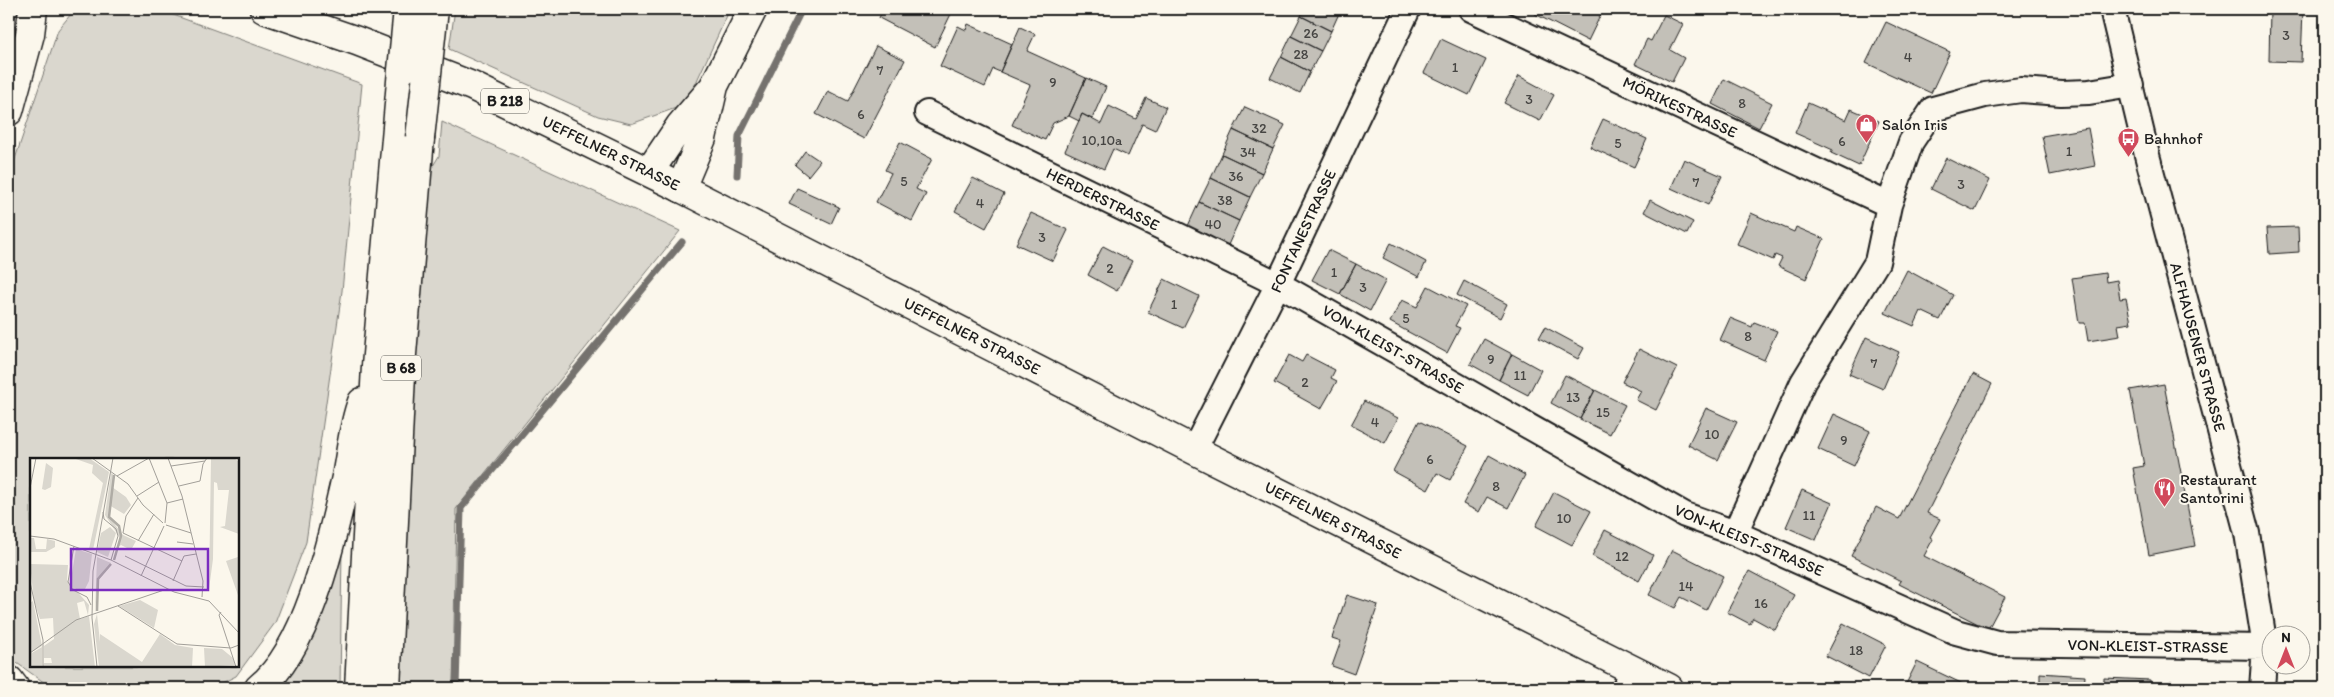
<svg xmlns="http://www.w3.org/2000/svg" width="2334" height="697" viewBox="0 0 2334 697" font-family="Itim,sans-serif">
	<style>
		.green { fill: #dad7ce; stroke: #7b7a75; fill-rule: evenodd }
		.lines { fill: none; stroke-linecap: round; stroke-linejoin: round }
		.stream { stroke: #74726e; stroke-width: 7 }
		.building { fill: #c3c0b8; stroke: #1c1c1c }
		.street-casing { stroke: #1c1c1c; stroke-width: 28 }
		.secondary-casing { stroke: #1c1c1c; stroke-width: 31 }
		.primary-casing { stroke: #1c1c1c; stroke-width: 31 }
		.highway-casing { stroke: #1c1c1c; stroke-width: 31 }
		.street { stroke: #fbf7ec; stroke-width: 24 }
		.secondary { stroke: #fbf7ec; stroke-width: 28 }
		.primary { stroke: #fbf7ec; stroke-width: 28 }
		.highway { stroke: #fbf7ec; stroke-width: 28 }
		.highway-bridge-casing { stroke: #1c1c1c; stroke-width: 31; stroke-linecap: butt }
		.highway-bridge { stroke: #fbf7ec; stroke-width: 28 }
		.labels { text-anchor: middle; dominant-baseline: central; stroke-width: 4; stroke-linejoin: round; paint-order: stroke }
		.number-label { font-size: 14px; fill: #464543 }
		.shield { fill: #fbf7ec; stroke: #5f5e5a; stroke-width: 1 }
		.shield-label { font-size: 15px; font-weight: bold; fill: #1c1c1c }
		.street-label { font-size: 16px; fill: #1c1c1c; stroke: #fbf7ec }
		.poi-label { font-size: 16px; fill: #1c1c1c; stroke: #fbf7ec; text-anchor: start }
		.inset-river { fill: none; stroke: #afaca5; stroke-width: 2.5 }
		.inset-road { fill: none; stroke: #a29f99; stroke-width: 1 }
		.view { fill: #7b2cbf; fill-opacity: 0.15; stroke: #7b2cbf; stroke-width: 2.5 }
		.inset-edge { fill: none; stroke: #1c1c1c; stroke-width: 2.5 }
	</style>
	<rect width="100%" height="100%" fill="#fbf7ec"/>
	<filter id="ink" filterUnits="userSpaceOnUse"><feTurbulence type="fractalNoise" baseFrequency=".02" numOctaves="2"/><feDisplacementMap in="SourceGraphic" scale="10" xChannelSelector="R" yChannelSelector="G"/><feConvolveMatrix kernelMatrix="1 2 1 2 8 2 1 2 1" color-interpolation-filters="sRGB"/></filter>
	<g filter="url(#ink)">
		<path class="green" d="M75,9H157L362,84L342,291L306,542L275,623L236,676L212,688H52L14,661L9,652V177L58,30ZM31,460H238V666H31Z
			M455,9H730L694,87L676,108L631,124L598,116L449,49Z
			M442,122L680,231L456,509L453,688H395L407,451L431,169L439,156Z
			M342,548L340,688H276Z"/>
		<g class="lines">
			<path class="stream" d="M737,175L739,136L802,9
				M456,688L461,508L682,242"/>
		</g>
		<path class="building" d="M883,9H941L951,14L935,47L879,18Z
			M1304,9H1341L1331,31L1301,16Z
			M1538,9H1592L1601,14L1588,41L1535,14Z
			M2270,9H2303L2301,62L2269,61Z
			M1664,15L1683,24L1670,50L1684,58L1672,82L1635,64L1647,39L1651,41Z
			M1301,16L1331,31L1321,51L1291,36Z
			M1886,22L1950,52L1931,93L1866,63Z
			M968,24L1012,44L1000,72L993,69L985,87L940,66L958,26L966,30Z
			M1020,27L1035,34L1027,51L1086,78L1069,116L1053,123L1045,140L1012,125L1030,85L1000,72Z
			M1291,36L1321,51L1310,72L1281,57Z
			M1441,39L1486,60L1469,95L1424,73Z
			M876,46L905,60L864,139L816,114L828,91L848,101Z
			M1281,57L1310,72L1300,93L1270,78Z
			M1519,76L1554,95L1540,121L1504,103Z
			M1086,78L1106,87L1092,119L1082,114L1079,121L1069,116Z
			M1724,79L1772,103L1759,128L1712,104Z
			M1146,98L1166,107L1155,130L1142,124L1128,156L1113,149L1104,169L1065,151L1082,114L1101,124L1109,106L1136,119Z
			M1808,103L1846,120L1851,109L1879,121L1859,166L1831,153L1833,150L1795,133Z
			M1245,107L1285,125L1273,149L1233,130Z
			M1603,119L1647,139L1634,167L1590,147Z
			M2088,128L2095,166L2050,175L2042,136Z
			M1233,130L1273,149L1262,173L1222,154Z
			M900,142L932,159L916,189L926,194L912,221L876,202L891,173L885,170Z
			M805,151L820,161L808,176L795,165Z
			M1222,154L1262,173L1250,197L1211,178Z
			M1946,158L1990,180L1975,211L1931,189Z
			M1684,159L1722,176L1708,205L1671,188Z
			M973,178L1004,194L986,228L955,211Z
			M1211,178L1250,197L1239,221L1199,202Z
			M797,188L839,207L831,224L789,204Z
			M1650,200L1693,222L1687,234L1644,212Z
			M1199,202L1239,221L1228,245L1188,226Z
			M1031,213L1068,230L1053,261L1016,244Z
			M1751,213L1794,232L1796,227L1824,239L1806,279L1778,266L1782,258L1775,255L1773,260L1737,244Z
			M2298,227L2299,252L2269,254L2267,228Z
			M1391,243L1426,262L1419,277L1383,258Z
			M1103,246L1132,261L1117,291L1088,275Z
			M1328,250L1356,264L1340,294L1312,280Z
			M1356,264L1386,280L1370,311L1340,294Z
			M1907,270L1953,295L1940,320L1921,311L1914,326L1885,313Z
			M2105,273L2106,282L2117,280L2120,299L2126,298L2131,323L2118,325L2120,336L2088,341L2085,323H2079L2072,278Z
			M1164,279L1199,296L1183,328L1148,312Z
			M1464,281L1507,304L1500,318L1457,295Z
			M1428,286L1466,306L1455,326L1460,328L1447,353L1390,322L1402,300L1417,307Z
			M1730,318L1752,327L1754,322L1777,331L1764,360L1720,340Z
			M1545,327L1584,348L1578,359L1539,338Z
			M1866,337L1899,352L1883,389L1849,374Z
			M1484,339L1512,354L1499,380L1470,364Z
			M1639,349L1677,368L1656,410L1636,400L1641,391L1622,382Z
			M1512,354L1541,370L1528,395L1499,380Z
			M1289,355L1302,362L1306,355L1335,370L1331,378L1337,381L1321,409L1274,383Z
			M1973,374L1992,384L1927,513L1940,519L1930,537L1933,539L1924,556L2005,597L1988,629L1899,584L1901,581L1851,556L1876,507L1899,519Z
			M1565,375L1595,390L1580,419L1551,403Z
			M2164,384L2195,546L2149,555L2133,468L2144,466L2130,390Z
			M1595,390L1625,405L1610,434L1580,419Z
			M1364,401L1398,418L1385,443L1351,425Z
			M1706,408L1737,422L1718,460L1688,445Z
			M1834,414L1870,431L1854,466L1818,449Z
			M1419,421L1468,446L1450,480L1437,473L1428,490L1393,471Z
			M1489,455L1525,475L1508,508L1487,497L1479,512L1463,504Z
			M1802,490L1832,503L1816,540L1786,527Z
			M1554,492L1591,511L1572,545L1536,526Z
			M1605,530L1653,555L1639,581L1592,556Z
			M1672,550L1723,576L1706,610L1681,597L1675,608L1649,595Z
			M1749,571L1794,595L1775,630L1753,618L1750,624L1727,612Z
			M1347,595L1378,605L1354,674L1332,666L1341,641L1332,638Z
			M1843,623L1886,645L1869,678L1826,656Z
			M1917,662L1963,684L1961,688H1904Z
			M2040,673L2085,676L2084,688H2040Z
			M2104,678L2150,680V688H2104Z
			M2170,681L2213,683V688H2170Z"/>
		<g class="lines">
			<defs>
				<path id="street" d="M1471,9L1889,205
					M2112,9L2147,155L2247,533L2265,647L2262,688
					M927,113L1278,284L1685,515L1735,533L1956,632L1997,643L2265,647
					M1194,450L1278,284L1408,9
					M1735,533L1803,382L1877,262L1889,205L1911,142L1933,109L1985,95L2021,90L2061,93L2089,92L2131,85
					M1624,688L1634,672"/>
				<path id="secondary" d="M681,188L1194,450L1669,688"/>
				<path id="primary" d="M264,9L357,41L472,86L681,188"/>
				<path id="highway" d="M9,111L30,34L33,9
					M649,172L680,126L712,89
					M681,188L702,138L714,86L753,9
					M9,680L15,688
					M259,688C309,648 332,538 346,477C351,452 353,426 362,402
					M359,688L376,366L402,70
					M386,688L402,354L420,138"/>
			</defs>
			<use href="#street" class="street-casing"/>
			<use href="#secondary" class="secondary-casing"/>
			<use href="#primary" class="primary-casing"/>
			<use href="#highway" class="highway-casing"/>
			<use href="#street" class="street"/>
			<use href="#secondary" class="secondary"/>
			<use href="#primary" class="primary"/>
			<use href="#highway" class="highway"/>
			<defs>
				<path id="highway-bridge" d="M402,70L408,9
					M420,138L434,9"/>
			</defs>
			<use href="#highway-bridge" class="highway-bridge-casing"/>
			<use href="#highway-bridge" class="highway-bridge"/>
		</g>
	</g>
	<defs>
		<symbol id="shop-pin" viewBox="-11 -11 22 30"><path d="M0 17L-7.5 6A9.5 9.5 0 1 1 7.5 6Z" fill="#d1495b" stroke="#fbf7ec"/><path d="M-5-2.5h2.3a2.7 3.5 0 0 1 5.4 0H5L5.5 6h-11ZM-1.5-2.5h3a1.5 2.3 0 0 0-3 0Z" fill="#fff"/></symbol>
		<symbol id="bus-pin" viewBox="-11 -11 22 30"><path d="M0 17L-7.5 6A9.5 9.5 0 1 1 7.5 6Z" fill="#d1495b" stroke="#fbf7ec"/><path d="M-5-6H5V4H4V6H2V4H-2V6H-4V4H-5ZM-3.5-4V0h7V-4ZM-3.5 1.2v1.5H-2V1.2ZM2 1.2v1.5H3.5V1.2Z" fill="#fff"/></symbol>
		<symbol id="restaurant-pin" viewBox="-11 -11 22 30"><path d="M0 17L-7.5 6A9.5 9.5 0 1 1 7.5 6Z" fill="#d1495b" stroke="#fbf7ec"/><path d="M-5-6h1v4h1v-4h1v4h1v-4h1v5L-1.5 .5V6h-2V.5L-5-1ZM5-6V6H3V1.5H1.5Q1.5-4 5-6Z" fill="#fff"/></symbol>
	</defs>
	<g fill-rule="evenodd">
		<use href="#shop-pin" x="1854" y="112" width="25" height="34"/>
		<use href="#bus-pin" x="2116" y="126" width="25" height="34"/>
		<use href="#restaurant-pin" x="2152" y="476" width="25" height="34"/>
	</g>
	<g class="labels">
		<g class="number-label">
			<text x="1311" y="33">26</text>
			<text x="2286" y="35">3</text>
			<text x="1301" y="54">28</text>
			<text x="1908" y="57">4</text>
			<text x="1455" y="67">1</text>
			<text x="880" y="70">7</text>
			<text x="1053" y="82">9</text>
			<text x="1529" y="99">3</text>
			<text x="1742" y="103">8</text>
			<text x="861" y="114">6</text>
			<text x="1259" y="128">32</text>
			<text x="1102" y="140">10,10a</text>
			<text x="1842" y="141">6</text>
			<text x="1618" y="143">5</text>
			<text x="2069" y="151">1</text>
			<text x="1248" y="152">34</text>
			<text x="1236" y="176">36</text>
			<text x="904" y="181">5</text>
			<text x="1696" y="182">7</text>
			<text x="1961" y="184">3</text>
			<text x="1225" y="200">38</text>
			<text x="980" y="203">4</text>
			<text x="1213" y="224">40</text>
			<text x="1042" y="237">3</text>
			<text x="1110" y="268">2</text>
			<text x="1334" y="272">1</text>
			<text x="1363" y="287">3</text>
			<text x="1174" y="304">1</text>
			<text x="1406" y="318">5</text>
			<text x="1748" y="336">8</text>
			<text x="1491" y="359">9</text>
			<text x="1874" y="363">7</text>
			<text x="1520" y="375">11</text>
			<text x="1305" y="382">2</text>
			<text x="1573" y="397">13</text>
			<text x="1603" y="412">15</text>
			<text x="1375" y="422">4</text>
			<text x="1712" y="434">10</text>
			<text x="1844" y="440">9</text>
			<text x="1430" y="459">6</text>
			<text x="1496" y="486">8</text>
			<text x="1809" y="515">11</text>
			<text x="1564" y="518">10</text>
			<text x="1622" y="556">12</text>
			<text x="1686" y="586">14</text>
			<text x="1761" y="603">16</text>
			<text x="1856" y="650">18</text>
		</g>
		<g class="shield">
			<rect x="481" y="88.5" width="48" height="25" rx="4"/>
			<rect x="381" y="355.5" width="40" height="25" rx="4"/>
		</g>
		<g class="shield-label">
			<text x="505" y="101">B 218</text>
			<text x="401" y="368">B 68</text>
		</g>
		<g class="street-label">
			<text transform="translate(1680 107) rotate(25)">MÖRIKESTRASSE</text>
			<text transform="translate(611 153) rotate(26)">UEFFELNER STRASSE</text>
			<text transform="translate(1103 199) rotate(26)">HERDERSTRASSE</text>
			<text transform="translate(1303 231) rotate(-65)">FONTANESTRASSE</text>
			<text transform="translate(972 336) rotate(27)">UEFFELNER STRASSE</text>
			<text transform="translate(2198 347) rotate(75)">ALFHAUSENER STRASSE</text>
			<text transform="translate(1393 349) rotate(30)">VON-KLEIST-STRASSE</text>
			<text transform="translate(1333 520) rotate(27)">UEFFELNER STRASSE</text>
			<text transform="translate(1749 540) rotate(23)">VON-KLEIST-STRASSE</text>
			<text transform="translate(2148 646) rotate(1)">VON-KLEIST-STRASSE</text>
		</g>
		<g class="poi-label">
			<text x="1882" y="124">Salon Iris</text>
			<text x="2144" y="138">Bahnhof</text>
			<text x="2180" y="479">Restaurant<tspan x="2180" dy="18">Santorini</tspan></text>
		</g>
	</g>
	<g transform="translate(30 458)">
		<rect width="209" height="209" fill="#fbf7ec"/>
		<path d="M43,0H59L79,14L63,92L59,91L73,25L62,15L63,7ZM181,0H204L209,4V76L190,69L195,68L199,32H188L187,25L184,24L183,101L179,131ZM16,5L23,10L21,29L15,32L12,31ZM81,15L85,18L82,29L96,39L101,47L94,56L79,47V59L93,77L106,83L101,92L91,87L88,89L90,80L75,57ZM80,69L86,75L78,99L67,94L71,75ZM0,80H4L6,91H16L17,81L25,83V89L16,94H0ZM46,91L62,96L59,123L55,131L49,133L40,127ZM67,99L81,105L68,121L65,155ZM208,99L209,112V140L196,103ZM0,106L38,107L37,122L59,147L58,157L54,143L47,145L50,161L59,158L65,209H13L14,205H22L21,200H14V188L24,181L23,160L10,161L4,143ZM110,142L128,152L124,170L89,148ZM3,143L12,188L0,195V145ZM67,156L70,184V176L112,204L130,176L145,187L163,190L162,209H69L64,166ZM12,189V209H0V196ZM174,190L192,191L203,200L205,207L175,209Z" fill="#dad7ce"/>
		<path class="inset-river" d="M84,17L79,59L89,68L91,78L84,102M67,153L68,121L81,106"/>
		<path class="inset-road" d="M62,0L98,26L113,47L133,65M119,0L137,45L135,65M138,0L152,38L173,123L172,139M141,8L175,3M87,18L119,0M149,28L170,23L173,6L177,0M0,30L6,0M107,38L129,24M108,40L96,58L93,75L152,103M137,45L153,41M73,54L74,61L86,71L88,78L81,102M136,67L161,75M0,78L24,81L81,102M108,83L124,56M147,84L163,86M44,88L38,124L43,132L57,139L61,147M95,98L156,128L174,129M81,102L144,134L179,143L209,175M111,118L134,68M143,123L154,98L166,96M0,124L13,182V209M88,148L147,186L201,190L209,187M191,154L189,157L206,209M0,195L46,162L137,131M67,209L62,160L63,113L83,0"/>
		<path class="view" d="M41,91H178V132H41Z"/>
		<rect width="209" height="209" class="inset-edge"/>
	</g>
	<rect width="2334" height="697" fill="none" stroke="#fbf7ec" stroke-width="30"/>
	<rect x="15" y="15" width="2304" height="667" fill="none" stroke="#1c1c1c" stroke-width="2" filter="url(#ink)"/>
	<g transform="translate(2286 650)"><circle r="24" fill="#fbf7ec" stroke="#a29f99"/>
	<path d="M0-4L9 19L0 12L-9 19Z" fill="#d1495b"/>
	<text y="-8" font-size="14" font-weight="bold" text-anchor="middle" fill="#1c1c1c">N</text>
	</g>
</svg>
